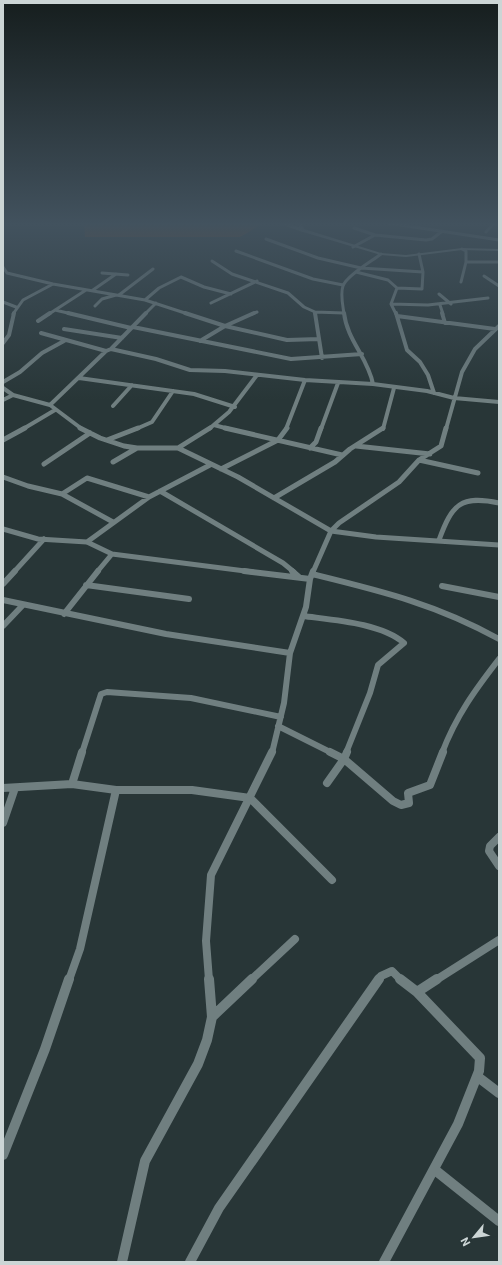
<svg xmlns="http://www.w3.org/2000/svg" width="502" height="1265" viewBox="0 0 502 1265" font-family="Roboto,sans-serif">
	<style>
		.green { fill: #703f1e }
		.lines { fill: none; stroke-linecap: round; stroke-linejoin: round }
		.street-far5 { stroke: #707f80; stroke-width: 3 }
		.street-far4 { stroke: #707f80; stroke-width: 4 }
		.street-far3 { stroke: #707f80; stroke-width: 5 }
		.street-far2 { stroke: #707f80; stroke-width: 6 }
		.street-far1 { stroke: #707f80; stroke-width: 8 }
		.street { stroke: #707f80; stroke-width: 10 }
		.secondary { fill: #707f80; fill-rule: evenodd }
	</style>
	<rect width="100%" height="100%" fill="#283637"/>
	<path class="green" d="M84,223H264L240,237H85Z"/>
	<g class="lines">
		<path class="street-far5" d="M282,223L302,230
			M388,223L499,240
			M354,228L375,235L426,240L432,239L441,232
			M486,232L494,223
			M266,239L318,258L361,268L423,272
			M353,247L375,235
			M236,251L313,279L343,285
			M212,261L232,274L288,293L304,307L315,312L344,313
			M466,262H499
			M3,267L7,273L53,284L145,300L188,314
			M356,272L388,280L397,288L391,304L396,314
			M102,273L128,275
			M484,276L499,286
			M461,282L466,262V251L462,249
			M397,288L422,289L423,272L419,254
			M93,290L116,274
			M439,294L451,304
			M119,295L153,269
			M145,300L159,288L181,277L204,287L231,294
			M3,302L16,307
			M211,303L257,281
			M391,304L428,305L488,298
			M440,305L443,314
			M95,306L102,299L116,295
			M55,310L72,314
			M315,312V314
			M13,314L23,300L53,284
			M49,314L86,290
			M145,314L156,303
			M252,314L257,312
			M344,314C343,306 340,294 343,286C346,276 372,261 381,254"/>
		<path class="street-far4" d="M68,313L131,328
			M185,313L225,326L287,340L319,339
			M315,313L322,358
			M344,313C347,340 368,358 373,384
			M396,313L407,350L420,362L428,375L434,393
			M442,313L445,323
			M397,316L495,329
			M38,321L50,313
			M133,327L291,359L362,354
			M64,329L122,338
			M41,333L106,351
			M200,341L225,326L254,313
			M3,343L9,335L14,313
			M111,349L156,359L190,370L225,371L305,380L373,384L427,391L454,398L499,402
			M79,378L194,394L235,407
			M3,382L20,372L42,353L64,341
			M3,388L13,395L50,405L82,429
			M3,400L13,395
			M50,405L106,351L111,349L146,313
			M113,406L132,385
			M214,425L229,429
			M23,429L55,410
			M136,429L152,422L173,391
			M209,429L229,412L257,375
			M286,429L305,380
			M321,429L338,383
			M383,429L394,388
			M446,429L462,372L475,349L499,326"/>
		<path class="street-far3" d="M80,428L100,438L124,446L137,448H178L238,477L331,531L376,537L499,545
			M225,428L342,455
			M3,440L25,428
			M107,440L138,428
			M356,446L430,454
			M178,448L210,428
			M310,448L316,442L321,428
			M419,460L478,473
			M113,462L137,448
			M44,464L90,433
			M221,469L278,440L287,428
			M3,477L28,486L62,494L87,478L149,497
			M160,491L283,563L294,572
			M62,494L113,522
			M274,498L335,462L350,449L383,428
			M3,529L38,539L87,542L112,554L253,572
			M439,540C452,504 461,495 499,503
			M87,542L149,497L210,465
			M14,572L44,539
			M97,572L112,554
			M313,572L331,531L339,523L399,482L419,460L441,446L446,428"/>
		<path class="street-far2" d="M244,571L310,579
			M292,571L299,577
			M312,574C381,591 436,604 499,639
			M3,584L15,571
			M86,585L189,599
			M442,586L499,597
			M3,600L166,634L290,653
			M64,614L98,571
			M303,616C333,620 381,623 404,643L378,665L370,693L346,753
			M3,626L22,606
			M278,726L332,753
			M82,753L101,694L107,692L191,698L281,717
			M272,753L284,703L290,653L306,607L310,579L313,571
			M442,753C456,716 475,690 499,659"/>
		<path class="street-far1" d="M330,752L344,759L393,801L401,805L409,803L408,793L430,785L443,752
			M327,783L344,759L347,752
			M72,784L82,752
			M3,788L72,784L116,790H192L250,798L332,880
			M3,823L15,788
			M499,837L490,846L489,851L499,866
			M69,980L80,949L116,790
			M209,980L206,941L211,875L272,752
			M251,980L295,939
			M378,980L381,976L392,971L401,980
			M436,980L499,940"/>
		<path class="street" d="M417,992L437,979
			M212,1017L252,979
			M478,1077L499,1093
			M3,1155L45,1049L69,979
			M435,1170L499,1221
			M122,1262L145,1161L198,1064L207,1040L212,1017L209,979
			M190,1262L219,1208L379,979
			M384,1262L458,1124L479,1071L480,1058L417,992L400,979"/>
		<path class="secondary" d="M298,223H302L304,229L381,253L406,255L462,248L499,249V251L462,250L406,257L381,255L300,231Z"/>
	</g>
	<linearGradient id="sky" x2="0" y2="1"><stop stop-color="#161e1e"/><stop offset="0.56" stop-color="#42525e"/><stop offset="1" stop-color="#42525e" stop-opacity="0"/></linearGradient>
	<rect width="502" height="400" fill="url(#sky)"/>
	<rect width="502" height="1265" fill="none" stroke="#ccd5d5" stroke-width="8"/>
	<g transform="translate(474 1237) rotate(241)" stroke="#283637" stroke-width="3" paint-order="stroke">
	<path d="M0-3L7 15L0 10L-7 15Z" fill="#ccd5d5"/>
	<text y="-6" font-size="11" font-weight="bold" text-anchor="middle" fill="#ccd5d5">N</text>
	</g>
</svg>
